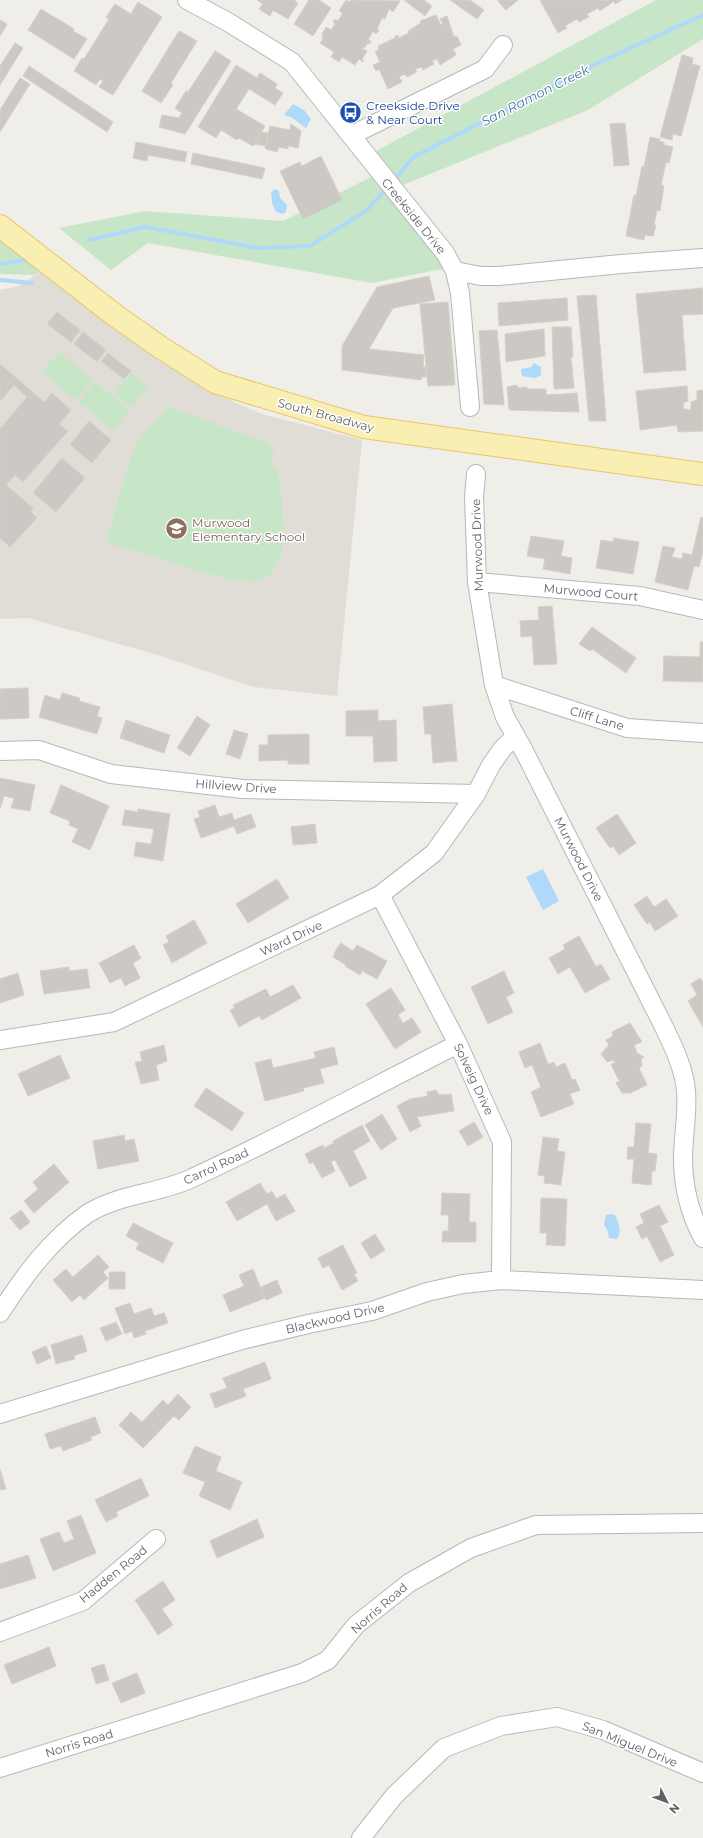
<svg xmlns="http://www.w3.org/2000/svg" width="703" height="1838" viewBox="0 0 703 1838" font-family="Montserrat,sans-serif">
	<style>
		.education { fill: #e0ddd6 }
		.green { fill: #c7e6c7 }
		.water { fill: #afd9fa }
		.lines { fill: none; stroke-linecap: round; stroke-linejoin: round }
		.stream { stroke: #afd9fa; stroke-width: 4 }
		.building { fill: #ccc9c4; stroke: #d5d0c7 }
		.minor-casing { stroke: #b5b8bb; stroke-width: 20 }
		.major-casing { stroke: #e9c568; stroke-width: 24 }
		.minor { stroke: #fff; stroke-width: 18 }
		.major { stroke: #faefb3; stroke-width: 22 }
		.labels { text-anchor: middle; dominant-baseline: central; stroke-width: 3; stroke-linejoin: round; paint-order: stroke }
		.transit-label { font-size: 12px; fill: #164399; stroke: #fff; text-anchor: start }
		.street-label { font-size: 12px; fill: #5f6367; stroke: #fff }
		.education-label { font-size: 12px; fill: #785e54; stroke: #fff; text-anchor: start }
		.water-label { font-size: 13px; font-style: italic; fill: #4774a3; stroke: #fff }
	</style>
	<rect width="100%" height="100%" fill="#f0eee8"/>
	<path class="education" d="M41,271L204,389L262,414L362,440L337,696L253,687L161,656L28,618L0,619V290L19,286Z"/>
	<path class="green" d="M656,0H703V39L588,110L393,189L455,271L437,270L372,283L148,243L111,270L59,228L145,211L283,221L379,173L367,156Z
		M0,226L51,265L33,275L0,274Z
		M59,352L93,380L76,400L42,372Z
		M131,373L148,387L132,408L114,394Z
		M95,382L129,410L113,430L78,402Z
		M168,407L269,443L274,452L270,466L278,468C280,489 287,537 281,556C278,566 268,579 257,581C236,585 195,569 174,563C153,556 132,550 110,544L107,539L134,446Z"/>
	<path class="water" d="M293,104L304,110L311,119L306,128L291,117L284,115Z
		M275,189L279,191L280,198L287,205L286,212L282,214L276,212L272,203L271,192Z
		M534,363L541,367V375L535,378L522,376L521,369L531,367Z
		M543,869L559,901L543,910L526,877Z
		M611,1214L615,1215C619,1223 622,1232 617,1239L609,1238L607,1229L604,1225L606,1215Z"/>
	<g class="lines">
		<path class="stream" d="M393,181L414,157L598,63L703,15
			M89,240L145,227L258,248L310,246L367,210L387,188
			M0,264L26,260
			M0,280L32,283"/>
	</g>
	<path class="building" d="M257,0H296L295,2L298,3L288,19L273,10L270,16L259,9L263,4Z
		M309,0H319L331,8L313,36L294,24Z
		M346,0L349,2L351,0L400,1L393,12L389,9L385,19L382,18L377,29L379,30L376,34L373,31L368,40L371,41L369,44L368,43L365,47L361,48L367,51L362,59L363,60V62L359,59L355,65L342,57L339,62L331,57L334,52L320,43L323,39L322,34L326,27L331,30L335,24L333,22L335,19L338,21L343,13L339,11Z
		M404,0H424L432,6L425,16Z
		M450,0H470L484,10L477,19Z
		M497,0H518L506,10Z
		M540,0H622L615,4L614,1L600,11L598,8L587,14L589,17L579,22L577,19L565,26L567,28L558,33Z
		M138,2L162,17L113,95L99,87L103,81L100,79L96,85L74,71L82,58L84,59L109,19L106,17L115,4L131,14Z
		M41,9L74,29L73,31L87,39L74,59L28,30Z
		M436,15L441,25L443,24L440,19L447,16L454,37L457,36L461,45L453,49L456,55L440,65L437,59L432,61L434,64L423,70L422,67L415,69L417,72L407,77L405,74L399,77L402,82L388,89L379,69L376,71L373,65L380,62L375,52L379,49L378,46L395,38L394,37L398,35L399,38L409,33L408,31L421,23L420,21Z
		M0,20L7,24L0,36Z
		M179,31L197,41L171,83L173,85L161,103L142,91Z
		M15,43L23,48L0,85V66Z
		M215,51L231,61L185,134L159,127L162,115L179,118L182,113L175,108L186,91L188,92Z
		M682,55L693,58L692,64L700,66L681,136L673,134L672,140L660,137Z
		M236,65L257,78L260,73L277,84L275,88L283,93L275,105L249,89L236,109L265,126L253,146L239,138L237,140L221,130L216,138L198,127Z
		M29,66L113,122L107,132L23,76Z
		M20,78L30,84L0,132V110Z
		M625,123L629,165L614,166L610,124Z
		M291,124L301,131L298,148L288,146V149L279,147L277,152L266,149L265,148L270,126L290,130Z
		M261,132L268,133L266,146L254,144Z
		M650,137L660,139L659,141L664,142V145L673,147L669,163L666,162L661,185L664,186L660,211L657,210L654,225H656L654,233L653,236L645,235L644,240L626,236L634,195L636,196L642,166L644,167Z
		M136,142L187,152L185,162L148,155L147,161L133,158Z
		M193,153L265,168L262,179L191,164Z
		M321,156L342,200L303,219L280,171L300,162L302,166Z
		M429,276L435,300L393,308L369,349L424,355L423,367H426L427,377H422L421,380L342,370V346L377,287Z
		M703,288V314L682,315L686,370L644,373L636,294Z
		M596,295L606,421H589L577,296Z
		M567,298L568,320L499,326L498,303Z
		M448,302L455,385L428,386L420,304Z
		M57,312L80,330L71,342L47,324Z
		M552,327H571L573,357H571L574,388L554,389Z
		M544,329L545,356L506,362L505,334Z
		M497,330L504,405L484,404L479,331Z
		M83,332L106,350L97,362L74,344Z
		M108,353L131,371L124,379L101,361Z
		M0,364L44,402L52,393L71,410L59,424L68,431L23,482L15,475L6,485L33,508L31,512L37,518L10,547L0,538V429L27,397L14,385L0,401Z
		M517,385L518,388L527,387V389H546V395L577,393L579,412L509,410L507,387Z
		M687,386L688,401L683,403L684,409L691,410V402L697,400V391L703,390V431L678,432L677,425L640,430L636,391Z
		M89,421L111,440L92,463L70,445Z
		M62,458L85,478L56,512L33,493Z
		M701,517L703,518V551L699,567L694,566L688,590L655,582L663,546L675,548L672,557L682,559L683,553L692,555Z
		M531,536L564,541L561,556L572,558L570,574L543,569L545,559L527,556Z
		M614,538L639,542L633,574L596,568L601,540L613,542Z
		M552,606L557,664L534,665L532,636L521,637L520,621L539,620L538,607Z
		M592,627L636,658L626,673L592,649L590,651L579,644Z
		M700,642H703V682L663,681L664,656L700,657Z
		M28,688L29,718L0,719V689Z
		M62,693L80,698L79,701L100,707L97,716L102,718L97,734L39,717L45,695L60,700Z
		M452,704L457,761L433,763L431,734H425L423,707Z
		M378,710V721L396,720L397,761L374,762L373,736H346V711Z
		M197,716L210,725L190,756L177,748Z
		M126,720L170,735L164,753L120,738Z
		M234,730L248,734L240,759L226,754Z
		M309,734V764H288V760L259,761V745H268V735Z
		M0,778L35,785L30,811L11,808L14,798L4,796L0,809Z
		M61,785L109,806L90,850L72,842L78,829L69,825L70,821L50,813Z
		M215,805L219,817L232,813L234,820L251,814L256,827L237,834L234,826L201,838L194,819L200,817L198,811Z
		M138,809L170,814L163,861L134,856L136,842L151,844L154,829L122,825L125,810L138,812Z
		M617,814L636,843L619,855L613,846L610,848L596,828Z
		M315,824L317,843L293,845L291,827Z
		M277,879L289,898L248,923L236,904Z
		M647,896L654,907L666,899L678,916L655,931L650,922L647,924L634,905Z
		M194,920L207,943L172,963L163,945L169,942L166,936Z
		M579,936L596,967L601,964L610,979L585,993L570,967L558,974L549,958L565,949L563,945Z
		M341,943L353,951L357,945L387,961L377,979L362,971L360,975L345,966L346,965L333,957L337,948Z
		M134,945L141,958L133,963L140,978L125,986L121,978L110,983L99,963Z
		M69,967V971L87,969L90,988L44,994L40,971Z
		M504,971L514,993L506,997L513,1012L488,1024L471,987Z
		M18,973L24,995L0,1003V979Z
		M700,978L703,982V1027L688,1001L697,995L691,984Z
		M293,985L301,998L262,1020L259,1016L239,1027L230,1010L235,1008L233,1005L266,989L270,997Z
		M391,988L405,1010L398,1015L403,1023L412,1018L421,1032L395,1049L366,1004Z
		M630,1023L642,1042L634,1045L637,1053L644,1057L641,1060L642,1066L639,1068L647,1085L630,1093H622L616,1083L621,1080L618,1079L611,1064L615,1063L613,1060L607,1062L601,1054L609,1045L606,1040L613,1036L612,1032Z
		M540,1043L548,1064L554,1062L556,1067L565,1063L572,1080L575,1079L580,1090L570,1094L574,1104L541,1117L531,1092L541,1087L532,1065L525,1068L519,1052Z
		M164,1045L167,1061L156,1065L159,1080L141,1084L135,1062L142,1061L140,1052Z
		M334,1047L338,1064L320,1069L324,1083L303,1088L304,1091L265,1101L255,1063L271,1059L273,1068L316,1058L314,1052Z
		M60,1055L70,1078L28,1096L18,1074Z
		M206,1088L244,1113L232,1131L194,1106Z
		M436,1090L439,1095L451,1094L454,1111L417,1117L421,1126L410,1132L397,1106L410,1099L428,1096L427,1092Z
		M382,1114L397,1139L381,1150L365,1125Z
		M474,1122L483,1137L468,1146L459,1131Z
		M636,1123L651,1124L648,1153L657,1154L655,1171H652L651,1185L632,1183L634,1159H627L628,1147H634Z
		M362,1125L370,1141L353,1151L367,1178L350,1187L335,1160L331,1162L335,1171L322,1178L313,1162L310,1164L305,1154L323,1145L324,1148L334,1143L333,1141Z
		M124,1135L125,1141L134,1139L139,1161L98,1169L93,1141Z
		M543,1137L559,1139L557,1151L565,1152L561,1185L544,1183L545,1176L538,1175Z
		M54,1164L69,1182L34,1213L24,1201L38,1189L33,1182Z
		M260,1183L267,1194L272,1191L276,1199L285,1194L295,1211L276,1221L267,1204L237,1221L226,1202Z
		M442,1193L470,1194L469,1222H476V1242H442L443,1231H448L449,1215H441Z
		M541,1198L567,1199L565,1246L546,1245L547,1233H540Z
		M659,1205L668,1222L660,1226L674,1255L660,1262L647,1236L642,1239L636,1227L644,1223L640,1214Z
		M21,1210L30,1222L20,1230L10,1218Z
		M133,1223L173,1243L163,1263L136,1249L139,1243L126,1236Z
		M375,1234L385,1250L371,1259L361,1243Z
		M343,1245L357,1273L354,1274L358,1281L342,1290L329,1265L323,1268L318,1258Z
		M98,1255L109,1267L103,1272L108,1278L84,1300L80,1295L72,1302L53,1280L66,1269L73,1277Z
		M253,1269L265,1298L230,1312L223,1295L244,1286L239,1275Z
		M109,1272H125V1289H109Z
		M277,1280L282,1293L266,1300L261,1287Z
		M130,1303L134,1314L151,1308L154,1316L164,1313L168,1323L145,1331L146,1334L134,1338L132,1331L125,1334L115,1308Z
		M116,1322L122,1334L106,1341L100,1328Z
		M82,1335L87,1351L74,1356L75,1359L56,1364L51,1345Z
		M46,1346L51,1358L37,1364L32,1352Z
		M265,1362L271,1379L243,1389L246,1396L215,1408L210,1394L227,1388L223,1378Z
		M178,1394L191,1407L179,1420L174,1416L143,1448L119,1425L131,1412L142,1422L163,1400L168,1405Z
		M95,1417L101,1433L90,1437L92,1440L63,1451L61,1446L50,1449L45,1434Z
		M195,1446L221,1457L216,1471L242,1482L230,1510L199,1496L205,1482L183,1473Z
		M0,1469L6,1489L0,1490Z
		M141,1478L149,1496L116,1512L118,1516L106,1522L95,1500Z
		M81,1515L96,1553L53,1571L40,1539L59,1532L64,1543L74,1539L67,1521Z
		M257,1519L264,1537L217,1558L210,1541Z
		M28,1555L36,1578L0,1589V1564Z
		M163,1581L175,1600L162,1609L173,1625L158,1635L135,1600Z
		M49,1647L56,1666L12,1684L4,1665Z
		M104,1664L109,1680L96,1684L91,1668Z
		M137,1673L145,1693L121,1703L112,1683Z"/>
	<g class="lines">
		<defs>
			<path id="minor" d="M187,0L228,22L292,62L445,253L455,271L481,276H499L621,264L703,258
				M352,135L485,69L503,45
				M455,271L460,293L470,407
				M476,474L474,497L477,582L494,685L505,717L524,751L662,1023C672,1044 684,1067 686,1091C688,1114 683,1136 683,1159C683,1187 690,1214 703,1238
				M477,582L640,596L703,610
				M494,685L627,728L703,733
				M0,751L39,750L111,774L243,789L476,794
				M380,895L458,1044L502,1142L501,1280
				M0,1040L114,1022L380,895L434,853L476,794L491,765L503,748L516,736
				M0,1313C24,1276 50,1240 87,1214C118,1194 157,1194 190,1179C281,1137 369,1089 458,1044
				M0,1414L242,1340L308,1324L372,1311L427,1292L463,1284L501,1280L703,1290
				M0,1632L83,1601L156,1539
				M0,1768L302,1673L328,1660L356,1625L409,1583L471,1548L536,1525L703,1523
				M361,1838L394,1796L444,1748L501,1726L557,1717L603,1730L703,1773"/>
			<path id="major" d="M0,226L116,316L160,347L215,382L364,427L703,474"/>
		</defs>
		<use href="#minor" class="minor-casing"/>
		<use href="#major" class="major-casing"/>
		<use href="#minor" class="minor"/>
		<use href="#major" class="major"/>
	</g>
	<defs>
		<symbol id="bus-disc" viewBox="-11 -11 22 22"><circle r="9.5" fill="#1a4fb4" stroke="#fff"/><path d="M-5-6H5V4H4V6H2V4H-2V6H-4V4H-5ZM-3.5-4V0h7V-4ZM-3.5 1.2v1.5H-2V1.2ZM2 1.2v1.5H3.5V1.2Z" fill="#fff"/></symbol>
		<symbol id="school-disc" viewBox="-11 -11 22 22"><circle r="9.5" fill="#8d6e63" stroke="#fff"/><path d="M0-5L7-2L0 1L-7-2ZM-4 1L0 2.5L4 1V4Q0 6-4 4Z" fill="#fff"/></symbol>
	</defs>
	<g fill-rule="evenodd">
		<use href="#bus-disc" x="338" y="100" width="25" height="25"/>
		<use href="#school-disc" x="164" y="516" width="25" height="25"/>
	</g>
	<g class="labels">
		<g class="transit-label">
			<text x="366" y="105">Creekside Drive<tspan x="366" dy="14">&amp; Near Court</tspan></text>
		</g>
		<g class="street-label">
			<text transform="translate(414 216) rotate(51)">Creekside Drive</text>
			<text transform="translate(326 415) rotate(15)">South Broadway</text>
			<text transform="translate(477 545) rotate(-92)">Murwood Drive</text>
			<text transform="translate(591 592) rotate(5)">Murwood Court</text>
			<text transform="translate(597 718) rotate(17)">Cliff Lane</text>
			<text transform="translate(236 786) rotate(4)">Hillview Drive</text>
			<text transform="translate(579 859) rotate(63)">Murwood Drive</text>
			<text transform="translate(291 938) rotate(-25)">Ward Drive</text>
			<text transform="translate(474 1079) rotate(65)">Solveig Drive</text>
			<text transform="translate(216 1166) rotate(-25)">Carrol Road</text>
			<text transform="translate(335 1318) rotate(-13)">Blackwood Drive</text>
			<text transform="translate(113 1574) rotate(-39)">Hadden Road</text>
			<text transform="translate(379 1608) rotate(-41)">Norris Road</text>
			<text transform="translate(79 1743) rotate(-17)">Norris Road</text>
			<text transform="translate(630 1744) rotate(22)">San Miguel Drive</text>
		</g>
		<g class="education-label">
			<text x="192" y="522">Murwood<tspan x="192" dy="14">Elementary School</tspan></text>
		</g>
		<g class="water-label">
			<text transform="translate(535 95) rotate(-27)">San Ramon Creek</text>
		</g>
	</g>
	<g transform="translate(667 1802) rotate(132)" stroke="#ffffff" stroke-width="3" paint-order="stroke">
	<path d="M0-3L7 15L0 10L-7 15Z" fill="#5f6367"/>
	<text y="-6" font-size="11" font-weight="bold" text-anchor="middle" fill="#5f6367">N</text>
	</g>
</svg>
